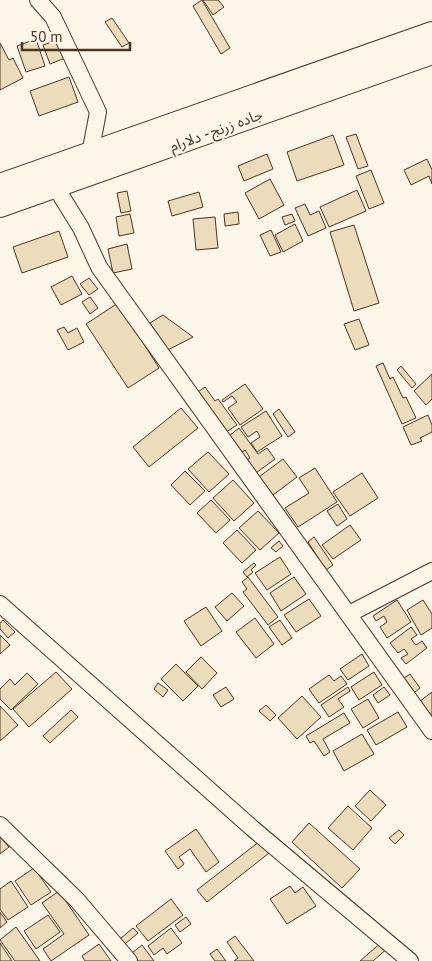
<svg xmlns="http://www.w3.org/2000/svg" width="432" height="961" viewBox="0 0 432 961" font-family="'PT Sans','Noto Sans Arabic',sans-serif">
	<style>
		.building { fill: #ecdcbc; stroke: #4a3520 }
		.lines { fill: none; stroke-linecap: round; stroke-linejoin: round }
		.minor-casing { stroke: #4a3520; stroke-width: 18 }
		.highway-casing { stroke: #4a3520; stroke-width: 26 }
		.minor { stroke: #fbf6e9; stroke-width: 16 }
		.highway { stroke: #fbf6e9; stroke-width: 24 }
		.labels { text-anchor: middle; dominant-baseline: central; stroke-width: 4; stroke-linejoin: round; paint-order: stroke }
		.street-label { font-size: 15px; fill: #4a3520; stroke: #fbf6e9 }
	</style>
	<rect width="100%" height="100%" fill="#fbf6e9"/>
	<path class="building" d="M202,0L230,48L221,54L193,6Z
		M203,0H218L224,7L213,15Z
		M112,18L129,43L122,47L105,22Z
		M36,39L45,66L26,72L17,46Z
		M58,40L65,58L50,64L43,45Z
		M0,43L9,60L13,58L23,78L0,90Z
		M69,77L78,102L39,116L30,91Z
		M356,134L368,166L358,169L346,137Z
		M333,135L344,165L297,181L287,152Z
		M267,154L273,169L244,181L238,166Z
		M427,159L432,170V184L429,176L411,185L404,170Z
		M371,170L384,203L369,209L356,176Z
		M270,179L284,205L259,219L245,193Z
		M357,190L366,211L329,227L320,207Z
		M127,191L131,211L121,213L117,193Z
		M199,192L203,207L172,216L168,201Z
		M305,204L310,215L319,211L326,228L308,236L295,208Z
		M238,212L239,224L225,226L224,214Z
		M130,214L134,233L119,236L116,217Z
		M292,214L295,221L285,225L282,217Z
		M215,217L218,248L196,250L193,219Z
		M295,224L303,241L283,252L275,235Z
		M354,225L379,303L354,311L330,232Z
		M271,230L281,252L270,256L260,235Z
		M59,231L68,257L22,273L13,247Z
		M127,244L132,269L113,273L108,249Z
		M72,276L82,294L61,305L51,287Z
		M89,278L98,289L89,295L80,284Z
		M90,297L98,308L90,314L82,302Z
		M118,303L159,368L128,388L86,324Z
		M163,315L193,337L168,350L150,323Z
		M359,319L369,345L355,350L344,324Z
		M64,327L68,333L77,328L84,342L68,350L57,330Z
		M383,363L390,379L393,377L403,398L406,397L416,418L402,424L376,366Z
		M401,366L416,384L412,388L397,370Z
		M432,374V399L426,405L414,391Z
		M245,384L263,409L240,425L228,408L237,402L232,396L223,402L222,400Z
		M205,387L215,401L218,399L237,425L226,432L198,392Z
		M181,408L198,428L149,467L133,447Z
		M279,409L295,432L288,437L273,414Z
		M266,411L282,436L257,452L251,443L260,437L257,431L248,437L241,427Z
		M428,415L432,425V432L420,438L422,441L411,445L403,427Z
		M239,428L258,454L267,448L275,459L256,473L247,460L250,458L245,450L241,453L229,436Z
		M208,452L229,474L209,492L188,469Z
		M283,459L297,477L273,495L259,477Z
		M315,468L337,502L298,527L285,508L309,493L299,478Z
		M185,471L205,491L190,505L171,485Z
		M362,473L378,498L350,516L333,492Z
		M233,480L254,503L234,521L213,498Z
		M211,500L230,520L216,533L197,513Z
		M338,504L347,519L337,526L327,511Z
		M258,511L279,533L260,550L239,528Z
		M350,525L361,540L333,559L322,545Z
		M237,530L256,550L242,563L223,543Z
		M314,537L333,565L326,570L308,542Z
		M279,541L283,546L276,552L271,548Z
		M280,557L291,574L267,590L255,573Z
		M254,563L256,565L251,570L253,572L247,577L243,572Z
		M248,577L278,617L268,625L243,592L247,589L242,582Z
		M294,577L306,594L281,611L270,593Z
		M232,593L244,606L227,621L215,607Z
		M309,599L321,616L296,632L284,615Z
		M397,600L411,622L387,638L380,627L387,622L384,616L376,621L373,616Z
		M423,600L432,614V628L421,635L407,610Z
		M206,607L222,631L201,646L184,621Z
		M255,618L274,644L256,658L236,632Z
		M3,620L15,632L8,638L0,629V623Z
		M280,620L292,638L282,645L269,627Z
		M411,627L417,635L411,639L416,645L422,641L427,648L406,664L401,658L408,654L404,649L398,653L390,643Z
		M0,635L10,645L0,654Z
		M362,654L369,666L348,680L340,669Z
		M201,657L217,673L202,689L186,672Z
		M176,664L198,686L183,701L161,679Z
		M56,672L72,689L29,727L13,709Z
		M374,672L382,685L359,700L351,687Z
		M27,673L38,684L11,710L0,699V689L10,679L15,685Z
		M410,674L420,688L414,693L403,679Z
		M329,675L334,681L341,676L347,684L319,703L309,689Z
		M158,683L168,690L163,697L154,689Z
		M226,687L234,699L221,707L213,695Z
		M348,687L350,691L338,699L344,707L329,717L321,705Z
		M384,687L390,695L378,703L373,695Z
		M432,692V719L419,702Z
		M302,696L321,717L297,739L278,718Z
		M368,699L379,718L363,728L351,709Z
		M266,705L276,715L270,721L259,711Z
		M0,706L18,725L0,741Z
		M71,710L78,717L50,743L43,736Z
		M398,712L407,727L376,745L367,730Z
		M344,713L350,723L323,739L330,752L324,756L314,741L310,743L306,736Z
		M362,734L374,754L344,771L333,751Z
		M370,790L386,805L371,821L355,806Z
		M348,806L372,828L353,850L328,828Z
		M309,823L360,869L342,888L292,842Z
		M196,829L219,862L206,872L190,849L179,857L184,864L178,869L165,851Z
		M399,830L404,835L395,844L389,838Z
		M0,837L9,847L0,854Z
		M260,841L269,853L207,902L197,890Z
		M34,868L51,892L31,905L15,881Z
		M11,881L28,907L8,920L0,909V889Z
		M290,886L295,893L303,887L316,906L287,924L270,899Z
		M59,891L89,935L51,961L43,949L64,934L42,903Z
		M171,899L183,915L148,941L136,926Z
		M0,912L7,922L0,928Z
		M48,915L60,932L36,949L24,931Z
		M186,917L191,924L180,932L175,925Z
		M16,927L40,961H15L0,940Z
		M133,928L138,933L125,944L120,939Z
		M171,928L182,943L167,954L163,948L154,955L148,946Z
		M235,936L254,961H234L238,958L227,942Z
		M383,941L389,947L373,961H360Z
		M0,943L12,961H0Z
		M99,944L111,961H85L82,956Z
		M142,945L154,961H138L132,953Z
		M217,949L226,961H215L210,954Z"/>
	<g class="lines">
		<defs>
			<path id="minor" d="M38,0L53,17L98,112L90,154L93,160
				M55,186L81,228L99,267L432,731
				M0,604L252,828L410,961
				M349,614L432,571
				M0,825L77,900L129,961"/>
			<path id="highway" d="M0,186L432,34
				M0,205L432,52"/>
		</defs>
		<use href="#minor" class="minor-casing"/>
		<use href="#highway" class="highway-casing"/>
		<use href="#minor" class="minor"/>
		<use href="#highway" class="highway"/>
	</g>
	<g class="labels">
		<g class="street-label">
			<text transform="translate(216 130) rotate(-20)">جاده زرنج - دلارام</text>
		</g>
	</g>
	<path d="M22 42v8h108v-8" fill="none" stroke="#4a3520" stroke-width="2.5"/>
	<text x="30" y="42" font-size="15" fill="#4a3520" stroke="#fbf6e9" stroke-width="4" paint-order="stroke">50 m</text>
</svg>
